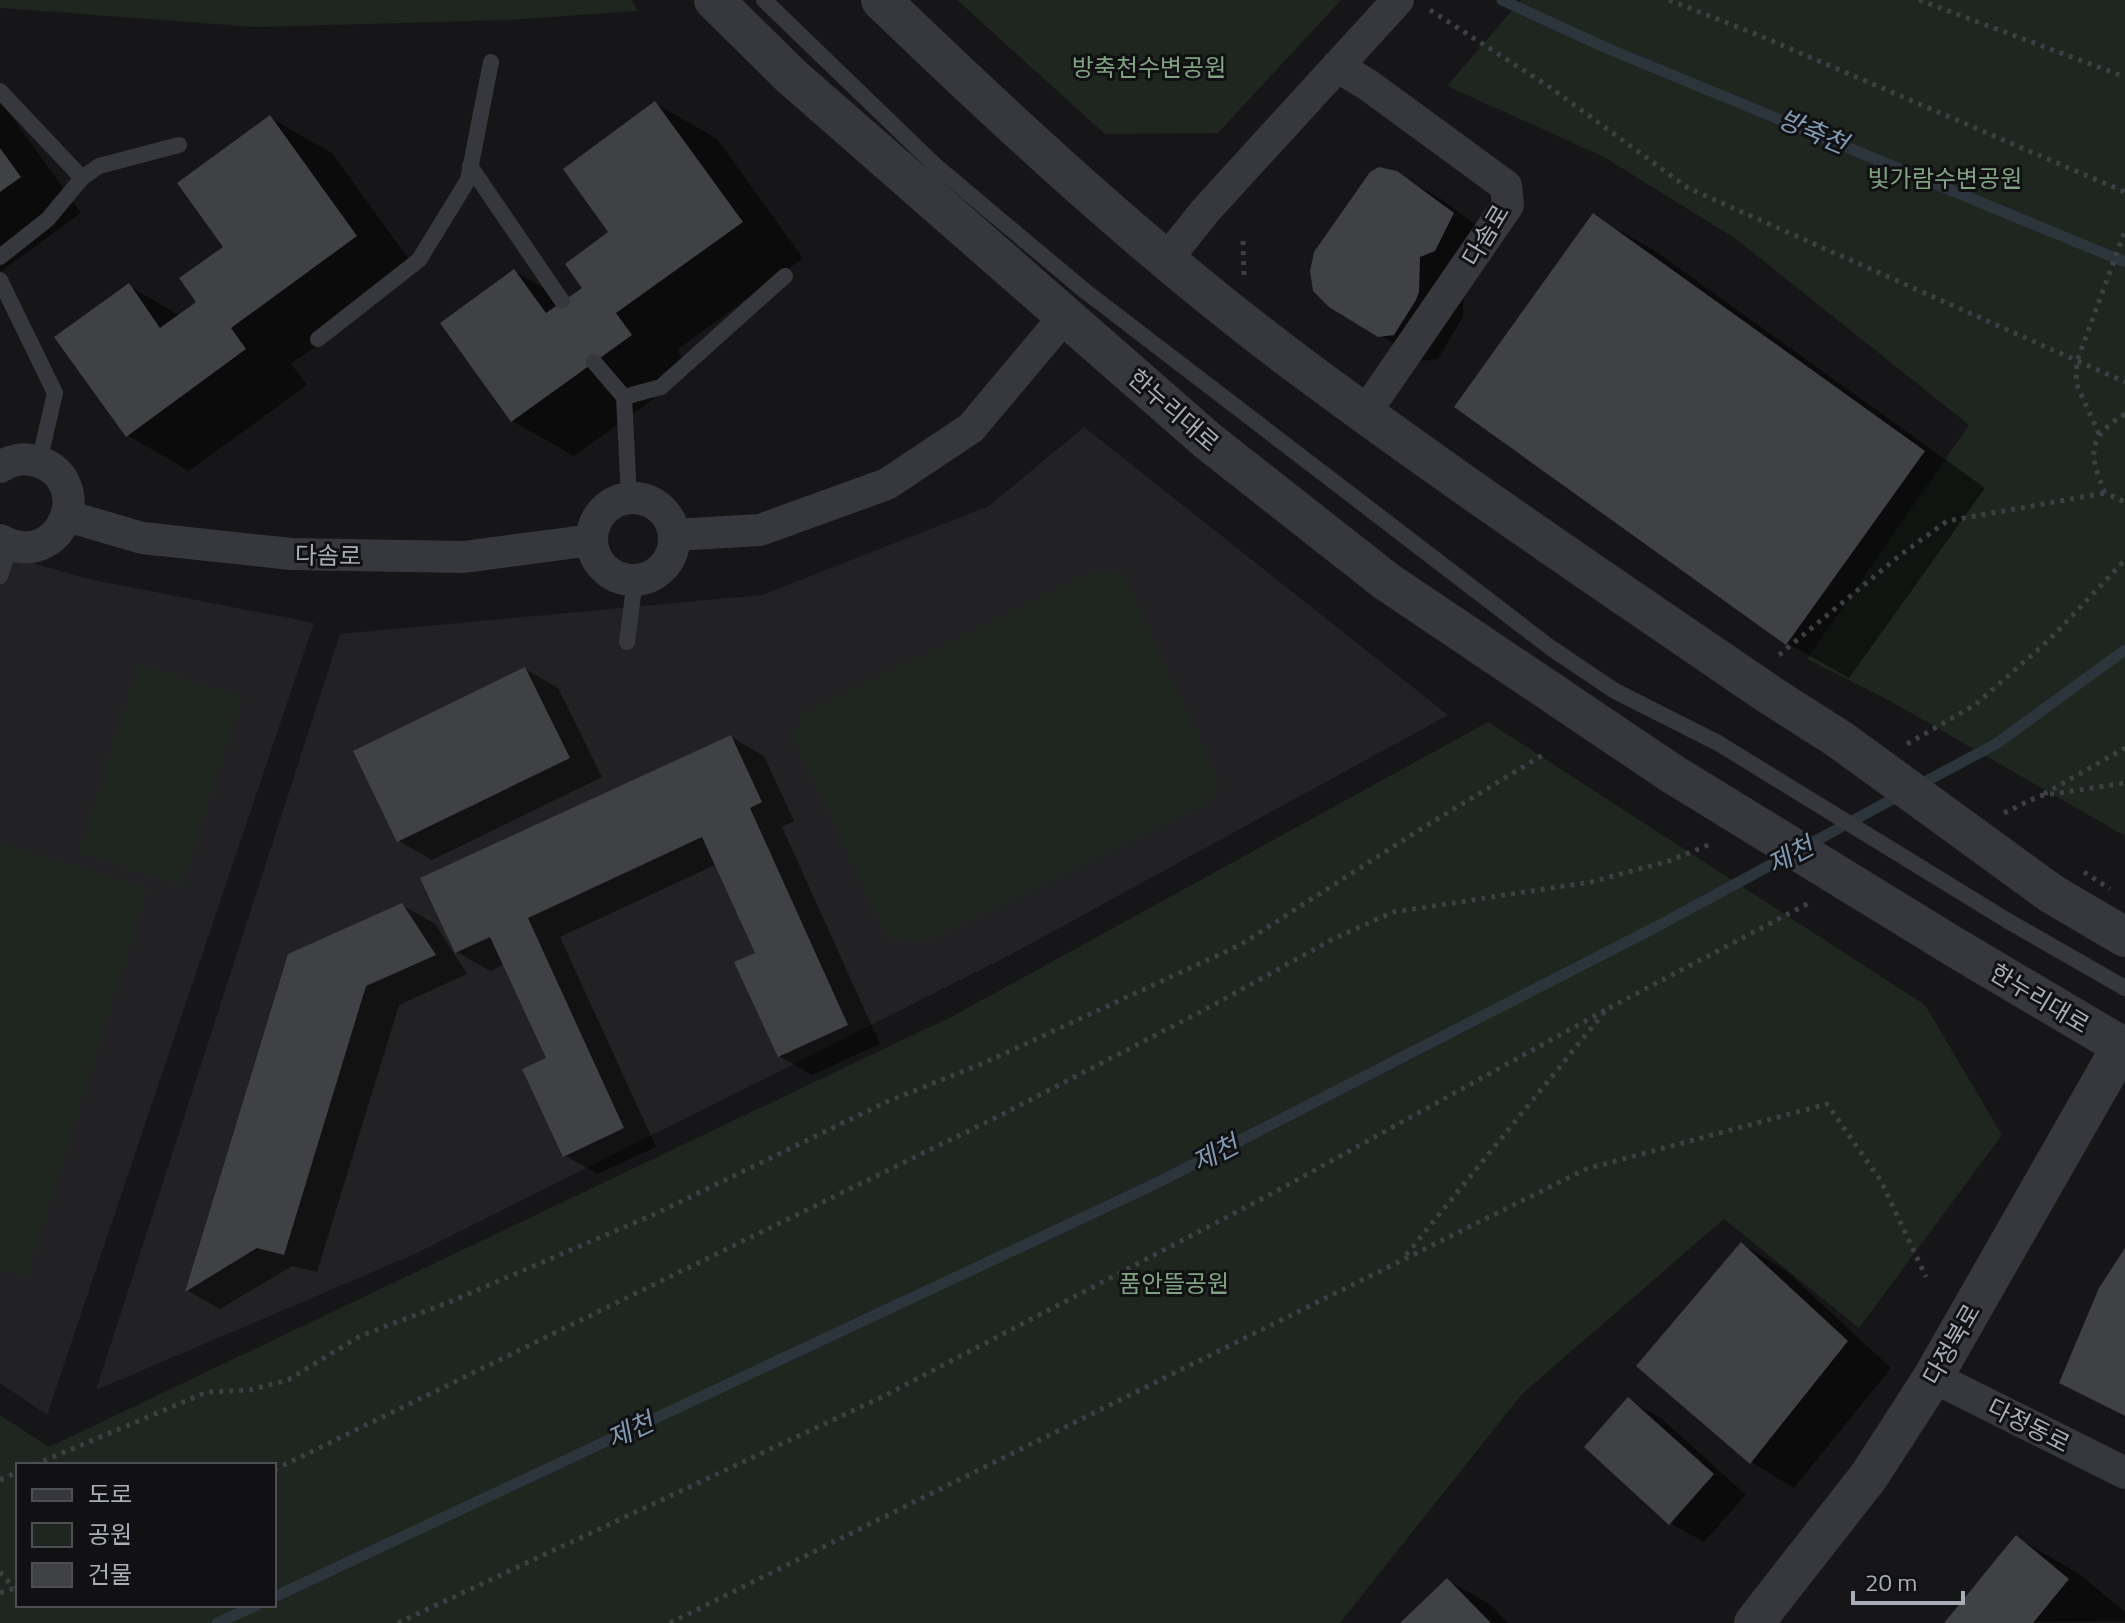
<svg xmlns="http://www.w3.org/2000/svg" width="2125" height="1623" viewBox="0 0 2125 1623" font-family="'Titillium Web','Noto Sans KR',sans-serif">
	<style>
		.built { fill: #222225 }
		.green { fill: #1e261f; fill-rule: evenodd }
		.shadow { fill: #0007 }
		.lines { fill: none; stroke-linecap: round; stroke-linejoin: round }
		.stream { stroke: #2c353c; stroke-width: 11 }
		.building { fill: #404145 }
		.path { stroke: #3d3f44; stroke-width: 5; stroke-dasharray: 4 6; stroke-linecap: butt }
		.service { stroke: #37383d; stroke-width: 16 }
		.minor { stroke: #37383d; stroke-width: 32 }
		.tertiary { stroke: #37383d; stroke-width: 40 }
		.path-bridge { stroke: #3d3f44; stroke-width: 5; stroke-dasharray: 4 6; stroke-linecap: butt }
		.service-bridge { stroke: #37383d; stroke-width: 16 }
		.tertiary-bridge { stroke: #37383d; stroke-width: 40 }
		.labels { text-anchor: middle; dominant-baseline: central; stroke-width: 6; stroke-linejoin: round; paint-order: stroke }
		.park-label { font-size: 24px; fill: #7fa381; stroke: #111113 }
		.street-label { font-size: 24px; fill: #a8adb8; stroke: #111113 }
		.water-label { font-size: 26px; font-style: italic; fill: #7f9bb3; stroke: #111113 }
	</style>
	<rect width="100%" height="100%" fill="#161618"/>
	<path class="built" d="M1084,427L1448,715L1012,954L415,1254L96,1390L340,634L762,595L989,506Z
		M0,554L89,579L314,623L47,1415L0,1383Z"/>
	<path class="green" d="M0,0H632L637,11L508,20L255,27L2,8H0Z
		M957,0H1341L1218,133L1105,134Z
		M1521,0H2125V836L1892,702L1807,659L1969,425L1736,239L1604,157L1447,86Z
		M1092,572H1122L1220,783L1207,804L926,942L888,939L793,738L802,715Z
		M138,664L242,697L182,886L79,853Z
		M1488,722L1925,1005L2002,1135L1859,1328L1724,1219L1522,1394L1340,1623H0V1415L49,1447L955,1015ZM18,1465H274V1605H18Z
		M0,843L148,888L27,1278L0,1269Z"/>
	<path class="shadow" d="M0,100L81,213L0,272Z
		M655,103L717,139L803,258L677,350L692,371L574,456L512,421L514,271L566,301L585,288L611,233Z
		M270,118L332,153L418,272L291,364L307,385L189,471L127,435L129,286L181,316L199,302L226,247Z
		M1396,173L1441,199L1497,240L1464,281L1463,317L1438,359L1423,361L1379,335Z
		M1594,216L1655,251L1985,488L1849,678L1787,643Z
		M525,669L558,688L602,777L432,860L399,841Z
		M731,737L764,756L794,821L782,827L880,1044L812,1075L779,1056L758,954L717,864L560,937L656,1147L597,1174L564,1155L549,1059L505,964L490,971L457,952Z
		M402,905L435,924L467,974L399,1005L317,1272L292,1266L220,1309L188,1291L289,956Z
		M1742,1244L1785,1270L1891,1368L1794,1488L1751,1462Z
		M2125,1252V1417L2061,1383Z
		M1629,1400L1662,1419L1746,1495L1704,1542L1670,1523Z
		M2017,1538L2078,1573L2125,1612V1621L1947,1623Z
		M1448,1580L1491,1605L1508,1623H1403Z"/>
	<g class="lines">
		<path class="stream" d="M1502,0L1604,47L2125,262
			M1917,786L1996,744L2125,650
			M1808,845L1902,794
			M274,1597L1159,1182L1656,927L1789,855
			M217,1623L257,1605"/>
	</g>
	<path class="building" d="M655,101L743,222L616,313L632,335L511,422L440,323L514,269L546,313L582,288L565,264L608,232L563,169Z
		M270,115L357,236L231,328L246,349L126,437L54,337L129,283L160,328L196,302L179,278L223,247L177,183Z
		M0,148L21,177L0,192Z
		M1379,167L1397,171L1454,213L1435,251L1420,257L1419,292L1416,300L1394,335L1378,337L1329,307L1313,291L1310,271L1314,252L1370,172Z
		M1593,213L1925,451L1786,645L1454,407Z
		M525,667L570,758L397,842L353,751Z
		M731,735L762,802L750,808L848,1025L778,1057L734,962L755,953L702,837L528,918L624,1128L563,1157L522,1069L546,1058L490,937L455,953L420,878Z
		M402,903L436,955L366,986L284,1255L257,1248L185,1292L288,954Z
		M1741,1242L1848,1341L1750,1464L1636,1366Z
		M2125,1248V1416L2059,1383L2099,1288Z
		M1628,1397L1714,1474L1669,1525L1584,1447Z
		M2016,1535L2069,1579L2033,1623H1944Z
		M1447,1578L1491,1623H1400Z"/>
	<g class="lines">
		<path class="path" d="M1669,0L1758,35L2125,192
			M1919,0L2125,77
			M1430,10L1551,88L1688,188L2125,382
			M1243,241L1244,276
			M2125,414C2086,438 2089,454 2105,493L2125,502
			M2099,434L2076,383L2077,361L2125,231
			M1779,655L1899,556L1947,521L2105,493
			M1907,744L1975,705L2050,639L2125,560
			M2044,794L2125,748
			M2004,813L2039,796L2125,783
			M1406,1255L1607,1009L1809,903
			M34,1465L207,1392L250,1390L288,1380L360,1336L447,1303L655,1214L886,1102L984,1063L1240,945L1416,832L1546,753
			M274,1470L999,1116L1206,1009L1333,939L1393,912L1591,882L1669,861L1713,843
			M0,1480L18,1472
			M0,1572L14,1588
			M0,1593L18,1587
			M398,1623L882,1397L1273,1193L1607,1009
			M670,1623L1586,1169L1827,1104L1881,1181L1926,1277"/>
		<path class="service" d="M764,0L937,167L1085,291L1551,648L1615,691L1718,743
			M0,91L82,178
			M470,166L562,301
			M0,257L48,219L82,178L99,166L179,145
			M0,280L55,393L39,462
			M318,339L419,260L468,180L491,62
			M594,362L624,397L629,498
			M624,397L661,387L785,276
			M0,576L10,546
			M627,642L635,580
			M2008,921L2125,988"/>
		<path class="minor" d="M1337,66L1368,85L1506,186L1508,205L1365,413
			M1166,260L1206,210L1398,0
			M0,467C11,460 23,457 36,461C99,479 61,574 0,540
			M592 539a41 41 0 1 1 82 0a41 41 0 1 1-82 0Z
			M67,516L142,538L291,554L464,557L592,540
			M674,535L760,530L887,484L971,428L1065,316
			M1933,1377L2125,1473"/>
		<path class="tertiary" d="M714,0L791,76L1208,441L1386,581L1671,773
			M881,0C1014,128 1151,255 1300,366C1453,480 1612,587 1770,695
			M2052,894L2125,937
			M1956,948L2125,1048
			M1754,1623L1869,1476L1933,1377L2122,1046"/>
		<path class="path-bridge" d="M2084,872L2110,889"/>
		<path class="service-bridge" d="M1718,743L2008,921"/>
		<path class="tertiary-bridge" d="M1770,695L1839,739L2052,894
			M1671,773L1956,948"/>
	</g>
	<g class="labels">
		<g class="park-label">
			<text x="1149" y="67">방축천수변공원</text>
			<text x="1945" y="178">빛가람수변공원</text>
			<text x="1174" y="1283">품안뜰공원</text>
		</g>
		<g class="street-label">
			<text transform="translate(1485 235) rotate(-59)">다솜로</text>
			<text transform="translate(1174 410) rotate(41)">한누리대로</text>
			<text transform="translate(328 555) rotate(1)">다솜로</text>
			<text transform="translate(2040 998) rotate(31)">한누리대로</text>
			<text transform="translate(1951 1344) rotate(-60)">다정북로</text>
			<text transform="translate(2029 1425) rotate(27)">다정동로</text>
		</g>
		<g class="water-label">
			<text transform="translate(1813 131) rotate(23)">방축천</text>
			<text transform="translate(1790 855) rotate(-28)">제천</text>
			<text transform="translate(1215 1153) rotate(-27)">제천</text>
			<text transform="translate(630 1430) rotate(-25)">제천</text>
		</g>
	</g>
	<rect x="16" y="1463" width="260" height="144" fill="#111113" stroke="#4d4f55" stroke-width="2"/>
	<rect x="32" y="1489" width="40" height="12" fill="#37383d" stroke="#4d4f55" stroke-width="2"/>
	<text x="88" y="1503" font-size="24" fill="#a8adb8">도로</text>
	<rect x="32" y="1523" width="40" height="24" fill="#1e261f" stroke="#4d4f55" stroke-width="2"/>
	<text x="88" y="1543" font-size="24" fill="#a8adb8">공원</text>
	<rect x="32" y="1563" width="40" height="24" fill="#404145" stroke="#4d4f55" stroke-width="2"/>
	<text x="88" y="1583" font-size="24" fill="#a8adb8">건물</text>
	<path d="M1853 1591v12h110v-12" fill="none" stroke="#a8adb8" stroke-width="4"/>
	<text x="1865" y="1591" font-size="24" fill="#a8adb8" stroke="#111113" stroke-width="6" paint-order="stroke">20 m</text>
</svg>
